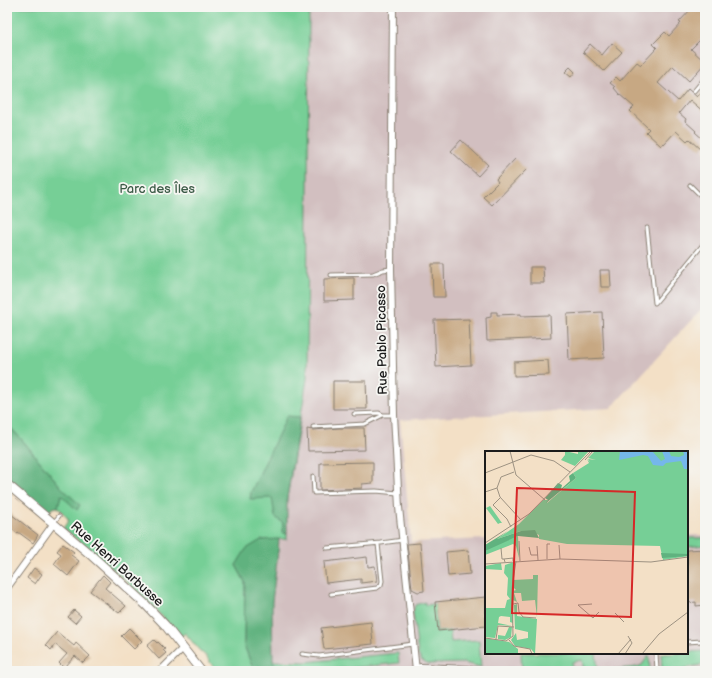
<svg xmlns="http://www.w3.org/2000/svg" width="712" height="678" viewBox="0 0 712 678" font-family="'Balsamiq Sans',sans-serif">
	<style>
		.industrial { fill: #d2bfc0 }
		.green { fill: #76cf96; stroke: #497659 }
		.forest { fill: #60b27f; stroke: #3e674e }
		.building { fill: #c7a883 }
		.lines { fill: none; stroke-linecap: round; stroke-linejoin: round }
		.service-casing { stroke: #887e71; stroke-width: 5 }
		.minor-casing { stroke: #887e71; stroke-width: 8 }
		.tertiary-casing { stroke: #887e71; stroke-width: 10 }
		.service { stroke: #fff; stroke-width: 3 }
		.minor { stroke: #fff; stroke-width: 6 }
		.tertiary { stroke: #fff; stroke-width: 8 }
		.labels { text-anchor: middle; dominant-baseline: central; stroke-width: 3.5; stroke-linejoin: round; paint-order: stroke }
		.park-label { font-size: 13px; fill: #3c5b47; stroke: #f6f6f2 }
		.street-label { font-size: 13px; fill: #1c1c1c; stroke: #f6f6f2 }
		.inset-road { fill: none; stroke: #9d9282; stroke-width: 1 }
		.view { fill: #d62828; fill-opacity: 0.15; stroke: #d62828; stroke-width: 2 }
		.inset-edge { fill: none; stroke: #1c1c1c; stroke-width: 2 }
	</style>
	<rect width="100%" height="100%" fill="#f6f6f2"/>
	<filter id="ink" filterUnits="userSpaceOnUse"><feTurbulence type="fractalNoise" baseFrequency=".025" numOctaves="2"/><feDisplacementMap in="SourceGraphic" scale="8" xChannelSelector="R" yChannelSelector="G"/><feConvolveMatrix kernelMatrix="1 2 1 2 8 2 1 2 1" color-interpolation-filters="sRGB"/></filter>
	<filter id="wash" filterUnits="userSpaceOnUse"><feTurbulence type="fractalNoise" baseFrequency=".012" numOctaves="4" result="noise"/><feDisplacementMap in="SourceGraphic" scale="16" xChannelSelector="R" yChannelSelector="G"/><feGaussianBlur stdDeviation="0.9" result="paint"/><feColorMatrix in="noise" values="0 0 0 0 0 0 0 0 0 0 0 0 0 0 0 0 0 1.4 0 .05"/><feComposite in="paint" operator="in"/></filter>
	<g filter="url(#wash)">
		<rect width="100%" height="100%" fill="#f3e0c6"/>
		<path class="industrial" d="M309,7H705V305L611,408L400,420L411,542L486,539V653H687V535H705V671H321L399,663L397,653L306,662L265,661L261,540L287,539V498L307,379Z"/>
		<path class="green" d="M7,7H309L307,379L283,523L282,532L287,534V539L261,540L236,565L245,582L244,645L254,671H216L206,656L200,651L185,633L179,638C167,623 155,608 140,594C116,571 89,549 63,528L69,520L58,507L61,495L79,505L61,487L23,441L7,424Z
			M687,538H705V545L687,547Z
			M425,602V605L435,604L437,632L450,631L451,642L479,640L481,667L464,663L427,664L421,660L418,654L413,612L415,605Z
			M705,651V664L671,671H667L662,668L661,654L687,653V652Z
			M398,653L399,663L329,670V671H277L273,661L306,662Z
			M521,653H596L598,671L637,667L642,665L649,655L650,671H584L582,660L572,662L573,671H522Z"/>
		<path class="forest" d="M287,416L300,417L287,498V534L282,532L283,523L275,517L272,498L250,499L251,492Z
			M7,424L23,441L61,487L80,505L77,510L61,495L58,507L52,508L48,514L7,479Z
			M279,539L278,552L272,602L273,661L277,671H254L244,645L245,582L236,565L246,549L261,540Z"/>
		<g id="blocks">
			<path class="building" d="M693,7H705V45L700,40L691,49L705,62V63L689,81L673,66L658,83L678,101L688,89L697,97L705,88V113L690,100L679,113L686,119L685,121L696,131L695,132L705,141V145L701,150L689,139L687,141L676,131L664,144L663,143L661,146L646,132L649,129L630,111L634,107L619,94L614,88L615,87L610,83L616,77L620,81L637,62L641,65L657,48L653,44L665,32L669,36L681,23L679,22Z
				M612,43L622,52L604,71L583,52L590,44L602,55Z
				M570,67L575,72L571,77L565,72Z
				M461,140L488,165L478,176L451,151Z
				M515,159L526,170L492,205L483,197L498,182L496,179Z
				M432,264H444L445,297H433Z
				M530,267H543L544,283H530Z
				M600,270H610L611,287H601Z
				M354,278V300L324,301V279Z
				M491,312H497V315L521,314V316L550,315L551,338L487,341L486,318L491,317Z
				M602,312L604,358L569,360L567,314Z
				M469,319L471,365L436,367L434,320Z
				M548,360L549,375L514,376V362Z
				M333,381H366L367,409H333Z
				M339,428H364L365,450L308,451L307,429L313,430Z
				M373,462V483L362,484V488L320,490V463Z
				M7,511L38,535L33,543L18,532V534L7,525Z
				M420,543L424,591L418,592L412,589L407,544Z
				M63,544L74,552L71,555L79,561L68,576L54,564L61,554L57,551Z
				M705,549V605L696,606V602L687,603V550Z
				M468,550L470,574L448,576L446,552Z
				M367,557L368,567L375,566L377,581L361,583V579L326,583L324,562Z
				M34,568L42,574L35,584L27,578Z
				M103,575L110,582L105,588L126,606L119,613L90,591Z
				M486,597V626L438,631L435,602Z
				M74,610L81,616L75,623L68,617Z
				M371,622L373,644L324,649L321,628Z
				M129,628L142,641L134,649L121,636Z
				M57,632L74,646L76,643L90,656L83,663L75,656L64,668L59,663L67,654L55,644L51,650L46,645Z
				M154,640L157,643L158,642L165,649L163,650L166,653L159,659L147,646Z"/>
		</g>
	</g>
	<g filter="url(#ink)">
		<use href="#blocks" fill-opacity="0" stroke="#887e71" stroke-width="1"/>
		<g class="lines">
			<defs>
				<path id="service" d="M694,91L705,78
					M690,185L705,200
					M647,228L655,303L705,242
					M331,275L373,274L383,270L391,269
					M354,414L379,413L383,415
					M313,427L365,424L383,415H394
					M313,476L314,493L376,491L398,493
					M54,522L59,516
					M327,548L381,543L403,540
					M331,594L377,588L381,585L382,581L378,544
					M687,642L702,641L705,639
					M656,653L657,671
					M302,654L319,656L413,644"/>
				<path id="minor" d="M393,7L391,269L394,415L399,507L416,671
					M7,588L54,523
					M416,668L421,667L466,669L476,671
					M160,671L183,648
					M696,671L705,669"/>
				<path id="tertiary" d="M7,484L92,556L146,605L165,625L201,671"/>
			</defs>
			<use href="#service" class="service-casing"/>
			<use href="#minor" class="minor-casing"/>
			<use href="#tertiary" class="tertiary-casing"/>
			<use href="#service" class="service"/>
			<use href="#minor" class="minor"/>
			<use href="#tertiary" class="tertiary"/>
		</g>
	</g>
	<g class="labels">
		<g class="park-label">
			<text x="157" y="189">Parc des Îles</text>
		</g>
		<g class="street-label">
			<text transform="translate(382 340) rotate(-91)">Rue Pablo Picasso</text>
			<text transform="translate(117 564) rotate(42)">Rue Henri Barbusse</text>
		</g>
	</g>
	<g transform="translate(485 451)">
		<rect width="203" height="203" fill="#f3e0c6"/>
		<path d="M80,0L93,3V0H104L90,15L76,9L80,4ZM110,0H203V105L178,109L175,95L82,93L54,88V84L47,81L36,80L12,88L34,73L58,49H63L62,52L91,27L88,22L104,12L102,8L105,11L103,8L111,9L103,7ZM5,55L17,72H15L13,73L1,57ZM33,85L34,107L31,95L28,93L0,104V100L6,96ZM29,111L28,172L25,171V166L16,165L14,166L13,172L27,175L13,174L10,187L0,186V157H20L22,149L25,148L22,144L23,127L19,122L20,114ZM16,112L17,119L0,118V115ZM48,124H53L52,166L50,149L37,150L36,142H29L32,151L28,149V140L31,139L28,136V129L48,128ZM32,153V165L52,168L50,203L46,198L30,195L26,189L31,182L32,189L43,187V181L30,178L29,154ZM24,176H27L26,186L20,189L13,188V184L20,185ZM0,187L24,191L33,198V203H0Z" fill="#76cf96"/>
		<path d="M88,22L91,27L61,52L63,49L60,47L73,32L77,34L76,38L85,30L84,25ZM50,79L54,87L33,85L0,100V94L23,80L12,88L36,80ZM176,102L203,103V105L177,107Z" fill="#60b27f"/>
		<path d="M135,0H167L176,10L180,8L177,0H184L186,5L194,6L199,4L198,0H203V18H199L196,10L181,12L178,15L168,14L163,5L158,4L134,9Z" fill="#75b7ea"/>
		<path class="inset-road" d="M25,0L31,24L60,49M100,9L108,0M0,22L46,4L69,10L85,21M12,37L15,46L36,69M0,41L12,37L16,26L29,21M15,47L8,54L22,68L26,76M34,90L35,110M0,92L44,63L106,0M74,94L75,108M52,95L53,109M44,96L46,104H53M16,97L17,108H19M62,108V93H65M20,111L19,108L28,107V110M0,113L75,108L166,111L203,106M28,153L33,152L34,161L38,166L51,167M107,153L93,154L108,167L114,161M130,162L139,171M0,187L21,190L28,185L27,137L31,110M11,188L13,175L29,176M24,189L29,195L45,198L47,203M133,203L146,188M140,203L147,192L143,185M157,203L174,183L203,161"/>
		<path class="view" d="M32,37L150,41L146,166L27,162Z"/>
		<rect width="203" height="203" class="inset-edge"/>
	</g>
	<rect width="712" height="678" fill="none" stroke="#f6f6f2" stroke-width="24"/>
</svg>
